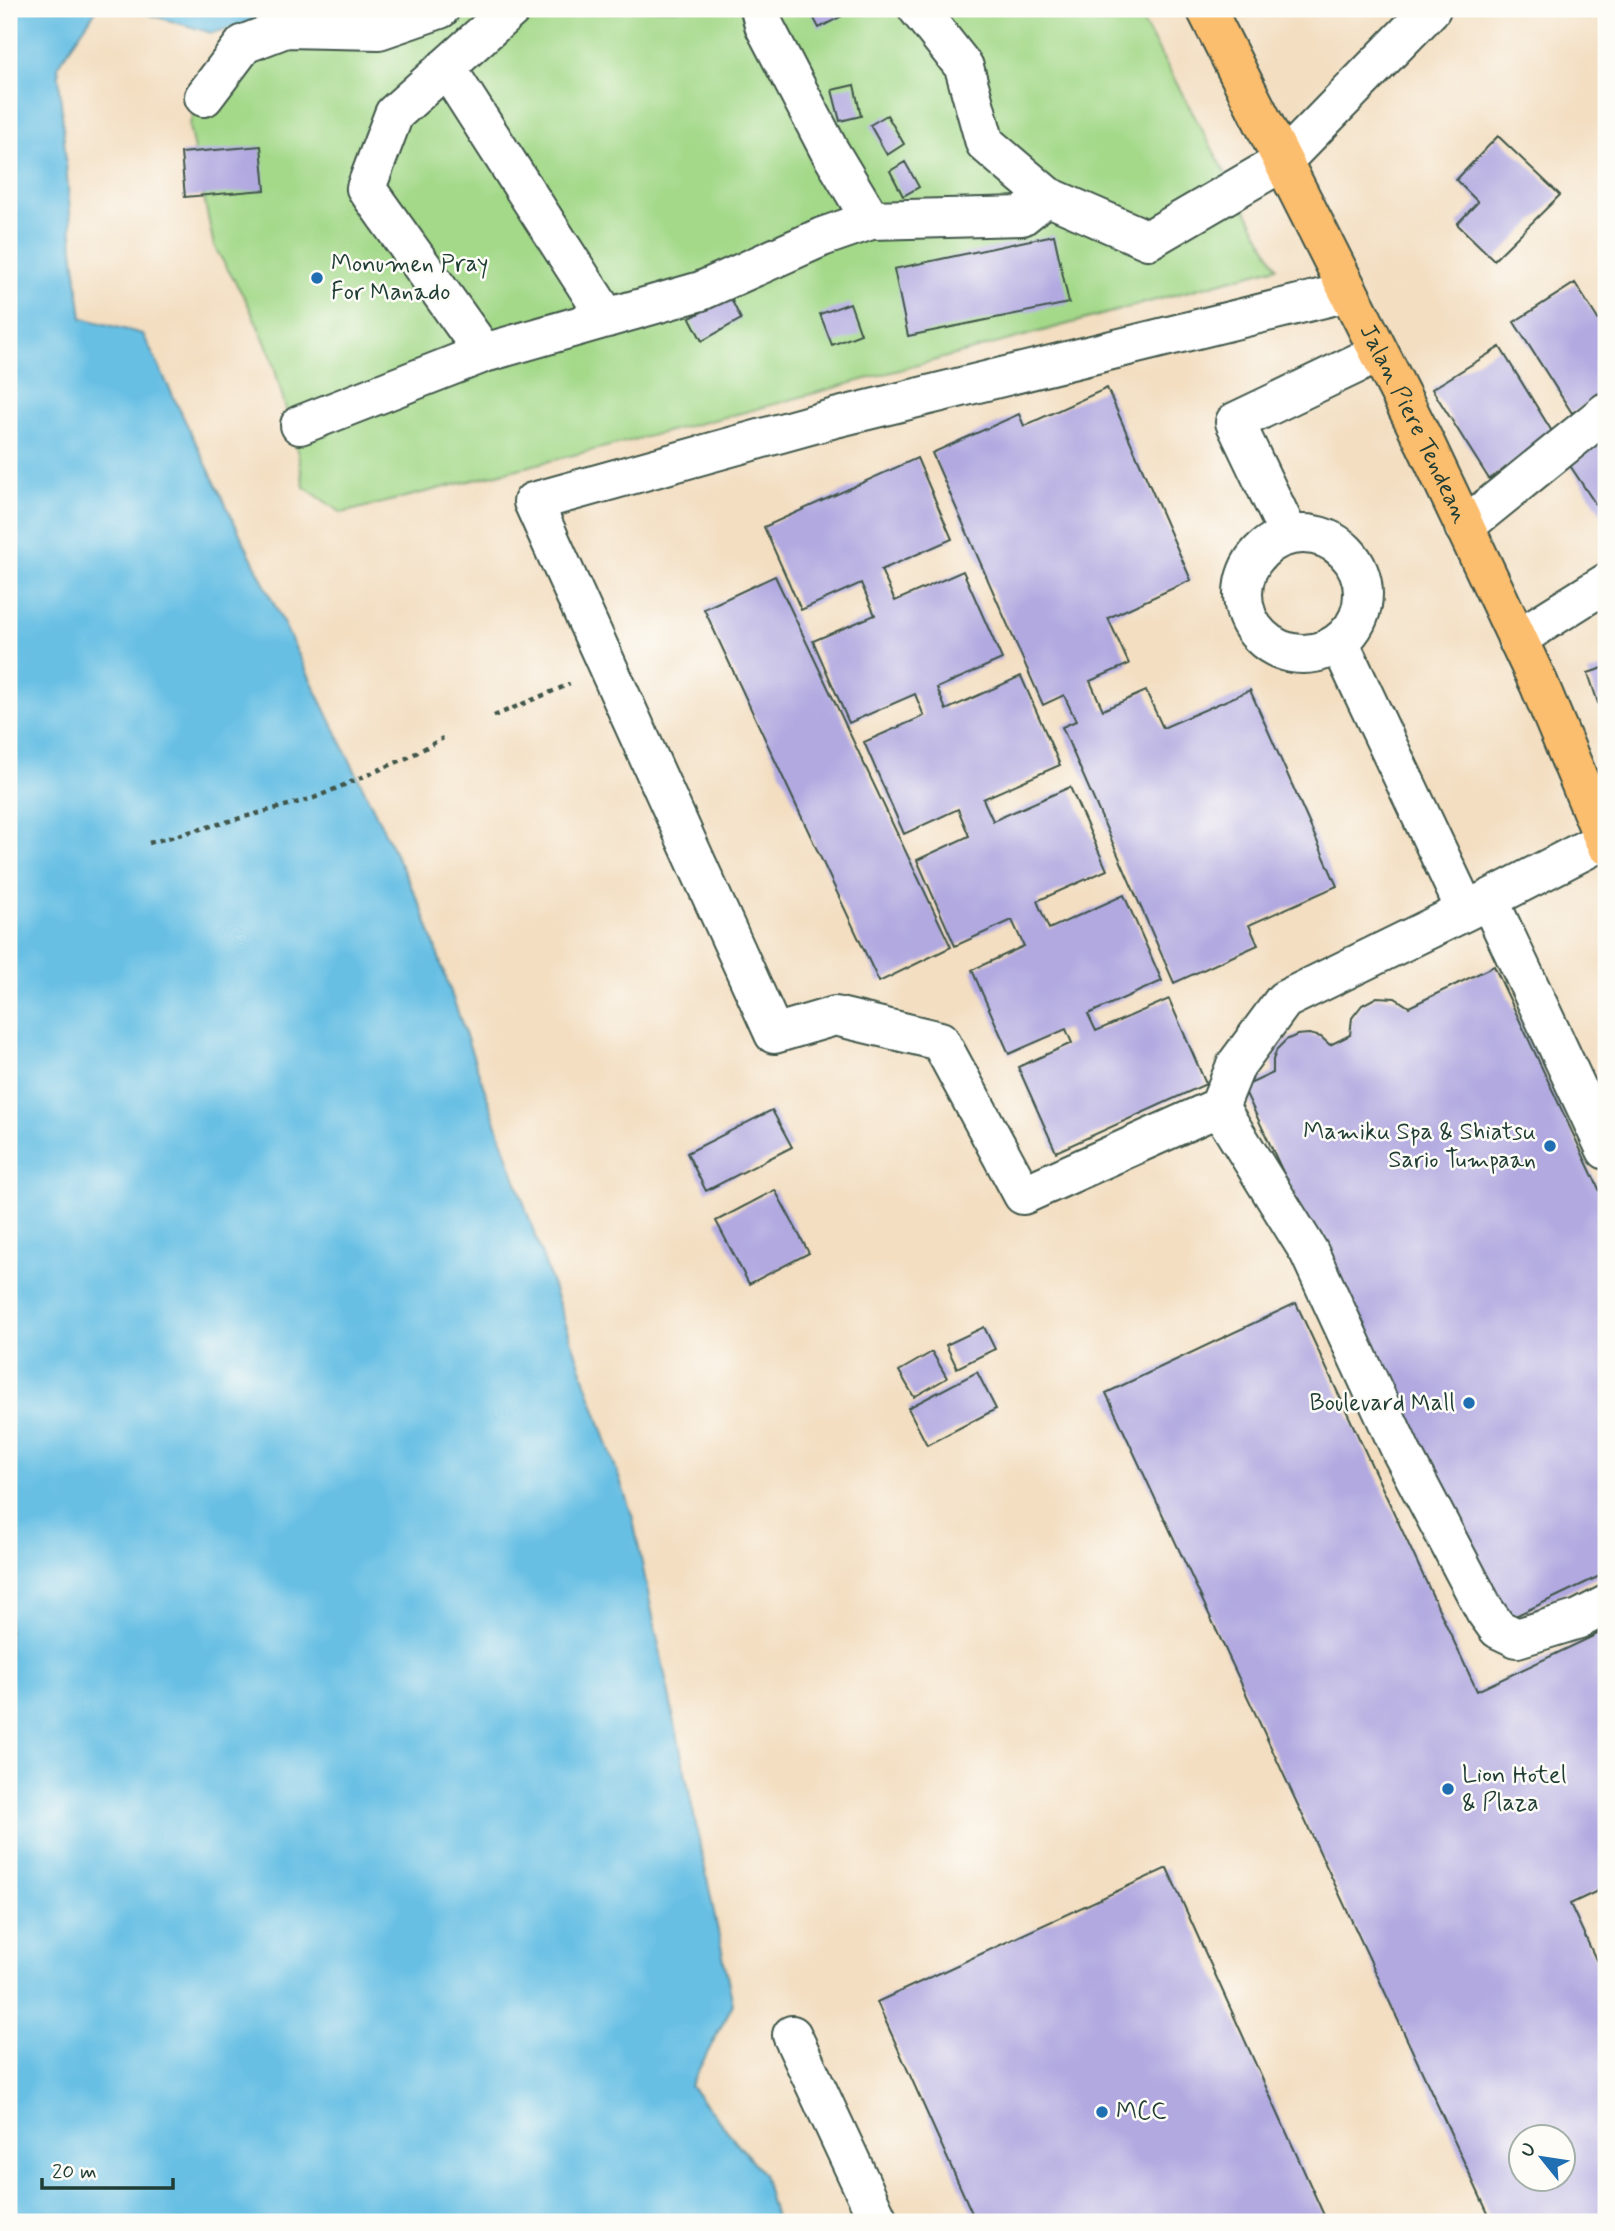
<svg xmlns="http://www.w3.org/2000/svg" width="1615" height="2231" viewBox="0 0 1615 2231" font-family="Mynerve,sans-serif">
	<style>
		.green { fill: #a4d98a; stroke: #628b5f; stroke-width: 2 }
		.water { fill: #67bfe4; stroke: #437e8c; stroke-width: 2 }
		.building { fill: #b1a9e0; fill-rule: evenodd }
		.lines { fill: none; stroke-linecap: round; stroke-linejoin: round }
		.minor-casing { stroke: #3f5549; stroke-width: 42 }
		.highway-casing { stroke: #3f5549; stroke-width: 42 }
		.path { stroke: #3f5549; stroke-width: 4.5; stroke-dasharray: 5 5; stroke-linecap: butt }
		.minor { stroke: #fff; stroke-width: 38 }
		.highway { stroke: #fbbd6e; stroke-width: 38 }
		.poi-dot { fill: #1f6fb2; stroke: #fdfcf7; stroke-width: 2.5 }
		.labels { text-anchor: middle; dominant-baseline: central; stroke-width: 5; stroke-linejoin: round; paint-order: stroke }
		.poi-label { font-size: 24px; fill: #1f3d34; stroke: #fdfcf7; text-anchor: start }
		.street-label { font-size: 24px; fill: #1f3d34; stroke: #fdfcf7 }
	</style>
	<rect width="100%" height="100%" fill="#fdfcf7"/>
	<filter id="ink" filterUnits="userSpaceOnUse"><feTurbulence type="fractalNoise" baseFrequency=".0143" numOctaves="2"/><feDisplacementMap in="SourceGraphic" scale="14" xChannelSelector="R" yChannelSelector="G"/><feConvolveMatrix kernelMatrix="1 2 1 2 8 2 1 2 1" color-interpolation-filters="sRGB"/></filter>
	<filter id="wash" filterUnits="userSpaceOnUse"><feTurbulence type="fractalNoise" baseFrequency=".00686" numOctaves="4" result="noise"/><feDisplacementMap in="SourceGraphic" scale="28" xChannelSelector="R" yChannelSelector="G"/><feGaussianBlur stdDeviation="1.57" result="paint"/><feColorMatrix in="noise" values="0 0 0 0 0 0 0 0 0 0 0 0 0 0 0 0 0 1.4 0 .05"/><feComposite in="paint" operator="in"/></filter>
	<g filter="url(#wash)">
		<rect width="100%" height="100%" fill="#f3dec1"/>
		<path class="green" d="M320,9H1136L1277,267L749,411L342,513L304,487L298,454L271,355L247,302L214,246L189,126L214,54Z"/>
		<path class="water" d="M9,9H97L58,65L73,249L82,318L143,334L422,909L632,1515L733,2004L690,2086L763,2174L776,2222H9Z
			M130,9H301L212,33Z"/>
		<g id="blocks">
			<path class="building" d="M809,9H845L848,13L819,28Z
				M854,85L861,116L840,121L832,90Z
				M887,115L904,144L887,155L870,125Z
				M1498,136L1560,195L1494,260L1457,224L1478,202L1456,180Z
				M261,146L265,190L185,197L181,153Z
				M905,162L919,187L903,196L890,171Z
				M1054,235L1069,303L908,336L894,269Z
				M1575,283L1606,332V391L1572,413L1514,322Z
				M730,297L741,319L702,341L690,318Z
				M850,303L861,334L832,345L820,314Z
				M1500,347L1556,438L1489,479L1432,389Z
				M1107,388L1191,580L1108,618L1129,664L1090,681L1103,710L1146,691L1163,728L1250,690L1337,886L1249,925L1258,945L1174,983L1062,727L1076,721L1064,695L1043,705L932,453L1019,414L1024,426Z
				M1606,435V520L1567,461Z
				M917,458L952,539L881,570L895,601L963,571L1002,659L937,688L946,710L1021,676L1060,765L983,799L993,821L1070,787L1107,870L1037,901L1049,929L1124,895L1162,981L1088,1014L1096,1031L1169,999L1206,1084L1056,1152L1018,1067L1072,1043L1066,1029L1009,1054L972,970L1024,946L1012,920L955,946L917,860L969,836L958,809L904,834L864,742L924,716L915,694L849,723L813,641L875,615L861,583L801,610L764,527Z
				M775,576L951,947L879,982L704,609Z
				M1606,667V714L1602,715L1588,673Z
				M1494,966L1606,1204V1573L1496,1625L1243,1087L1273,1073V1060L1277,1049L1286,1040L1297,1035L1309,1034L1321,1037L1330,1045L1350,1035L1352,1018L1362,1005L1377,997L1395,998L1409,1007Z
				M772,1110L792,1147L706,1191L687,1153Z
				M775,1190L809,1253L749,1284L716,1221Z
				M1296,1303L1477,1691L1606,1630V1887L1570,1904L1606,1981V2222H1492L1106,1393ZM1520,2136H1562V2178H1520Z
				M984,1327L995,1349L957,1368L946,1345Z
				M932,1352L947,1378L914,1397L899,1371Z
				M977,1372L996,1409L927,1445L908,1408Z
				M1167,1868L1327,2222H976L877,2002Z"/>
		</g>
	</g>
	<g filter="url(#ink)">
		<use href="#blocks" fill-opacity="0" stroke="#3f5549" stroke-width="2"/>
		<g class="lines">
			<defs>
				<path id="minor" d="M760,9L764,25L829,150L871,220L1022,216L1047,196L985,143L964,67L918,9
					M446,67L607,318
					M204,97L244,44L286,28L379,30L440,9
					M1047,196L1148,240L1282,162L1431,9
					M484,353L366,188L394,114L511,9
					M300,425L484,353L701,291L822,237L871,220
					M1464,527L1606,412
					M1243 594a60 60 0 1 1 120 0a60 60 0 1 1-120 0Z
					M1289,535L1235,422L1379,353
					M1517,639L1606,583
					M1339,642L1466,911
					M1604,840L1466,911L1284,1000L1236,1065L1219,1107L1309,1252L1402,1453L1485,1611L1498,1629L1517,1638L1579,1619L1606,1605
					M1489,900L1606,1150
					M1219,1107L1023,1195L940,1041L835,1016L774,1034L533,502L835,418L1348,292
					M792,2035L879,2222"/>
				<g id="highway">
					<path id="s1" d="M1206,9L1425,443L1539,684L1606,845"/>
				</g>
			</defs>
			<use href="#minor" class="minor-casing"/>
			<use href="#highway" class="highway-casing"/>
			<path class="path" d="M494,716L570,684
				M149,843L314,798L409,757L443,738"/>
			<use href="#minor" class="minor"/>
			<use href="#highway" class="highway"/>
		</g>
	</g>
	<g class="poi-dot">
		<circle cx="317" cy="278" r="7"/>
		<circle cx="1550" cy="1146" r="7"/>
		<circle cx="1469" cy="1403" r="7"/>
		<circle cx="1448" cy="1789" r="7"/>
		<circle cx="1102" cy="2112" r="7"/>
	</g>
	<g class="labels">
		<g class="poi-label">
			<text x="331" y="264">Monumen Pray<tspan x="331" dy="28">For Manado</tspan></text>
			<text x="1536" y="1132" text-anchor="end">Mamiku Spa &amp; Shiatsu<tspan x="1536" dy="28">Sario Tumpaan</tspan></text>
			<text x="1455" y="1403" text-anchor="end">Boulevard Mall</text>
			<text x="1462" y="1775">Lion Hotel<tspan x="1462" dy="28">&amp; Plaza</tspan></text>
			<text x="1116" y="2112">MCC</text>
		</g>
		<g class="street-label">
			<text stroke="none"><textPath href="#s1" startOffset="464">Jalan Piere Tendean</textPath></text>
		</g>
	</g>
	<rect width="1615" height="2231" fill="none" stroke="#fdfcf7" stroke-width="35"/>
	<g transform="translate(1542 2158) rotate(300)"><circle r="33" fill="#fdfcf7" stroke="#a4b0a9" stroke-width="2"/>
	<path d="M0-5L12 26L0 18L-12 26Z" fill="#1f6fb2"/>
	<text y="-10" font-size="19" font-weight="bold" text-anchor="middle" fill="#1f3d34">U</text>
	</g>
	<path d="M42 2178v10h131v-10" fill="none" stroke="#1f3d34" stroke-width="3.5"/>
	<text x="52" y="2178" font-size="21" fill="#1f3d34" stroke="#fdfcf7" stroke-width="5" paint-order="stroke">20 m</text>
</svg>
